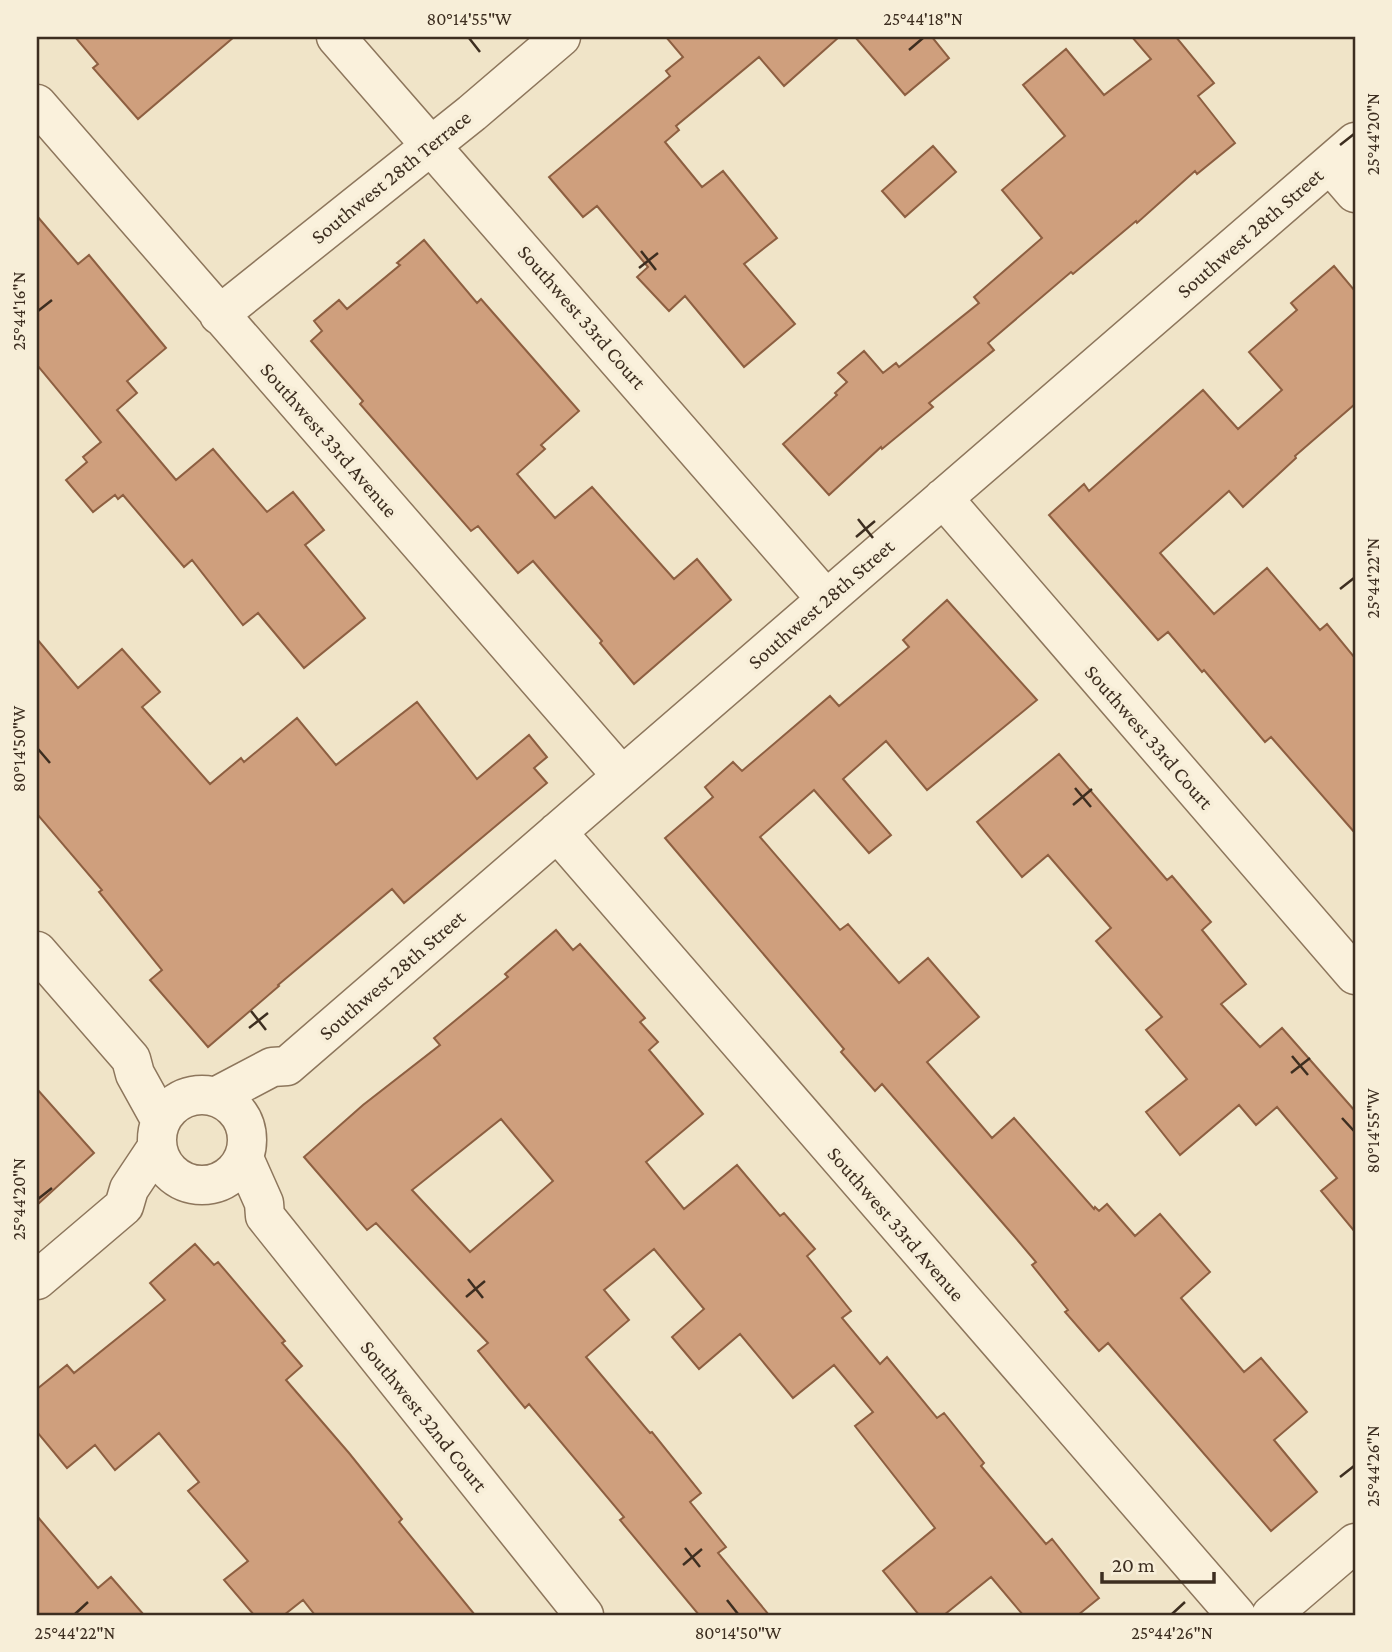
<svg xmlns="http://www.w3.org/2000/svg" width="1392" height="1652" viewBox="0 0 1392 1652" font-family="'Crimson Pro',serif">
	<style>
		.building { fill: #cf9f7d; stroke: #8d5f41; stroke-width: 2; fill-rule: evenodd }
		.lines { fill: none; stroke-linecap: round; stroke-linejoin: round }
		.minor-casing { stroke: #8d765c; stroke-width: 41 }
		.minor { stroke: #faf1dc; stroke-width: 38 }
		.ticks { fill: none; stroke: #3d2e20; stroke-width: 2.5 }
		.labels { text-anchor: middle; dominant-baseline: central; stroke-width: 7; stroke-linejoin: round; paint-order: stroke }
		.street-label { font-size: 21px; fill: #3d2e20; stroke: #f7eed8 }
		.neatline { fill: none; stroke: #3d2e20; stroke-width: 2.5 }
		.ticks-label { font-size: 18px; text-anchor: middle; fill: #3d2e20 }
	</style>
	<rect width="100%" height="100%" fill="#f0e4c8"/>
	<path class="building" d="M75,37H234L138,119L93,68L98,64Z
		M666,37H839L784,86L759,57L676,126L679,130L665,142L702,187L723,171L777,238L744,264L795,324L744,367L685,296L669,311L637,277L648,267L597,206L583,217L549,177L670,76L666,71L683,57Z
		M855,37H932L949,58L905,95Z
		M1132,37H1176L1214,83L1198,96L1235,143L1197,174L1195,171L1137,223L1136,221L1073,274L1071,272L988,343L994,350L929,403L933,407L882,449L881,447L829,495L783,444L837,395L835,393L847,382L838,373L864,351L883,373L896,363L899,367L979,303L974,297L1042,238L1002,190L1065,136L1023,85L1066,49L1104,95L1151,59Z
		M933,146L956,172L905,217L882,191Z
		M37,216L78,264L89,255L166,348L127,381L137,393L117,410L176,480L213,449L267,512L293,492L324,530L305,545L365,618L304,668L258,613L243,625L192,560L184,567L123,495L118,499L115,495L93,512L66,480L87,462L83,457L101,442L37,365Z
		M424,240L477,303L481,299L579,411L541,445L545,449L517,474L555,518L592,487L674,579L697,559L731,600L634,684L600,643L602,641L533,561L518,573L478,526L471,531L360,404L363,401L311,341L322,331L314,321L339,300L347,309L400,265L397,263Z
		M1334,266L1355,291V404L1295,456L1296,458L1243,507L1229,491L1160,553L1214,614L1267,568L1320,630L1327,624L1355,658V833L1271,737L1265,742L1204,670L1202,672L1168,632L1158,640L1049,515L1084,484L1089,491L1203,390L1238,429L1282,390L1249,352L1297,310L1291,303Z
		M947,600L1037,700L927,790L886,741L843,779L891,835L869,853L814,790L760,837L840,930L848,924L899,983L928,958L979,1017L927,1062L992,1138L1014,1118L1094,1209L1095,1207L1099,1211L1107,1204L1135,1236L1160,1214L1210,1272L1181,1298L1244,1372L1261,1358L1307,1412L1274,1440L1317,1492L1271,1531L1108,1343L1099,1351L1065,1312L1068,1310L1032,1265L1036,1262L1014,1236L882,1084L875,1091L841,1052L844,1049L665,838L713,797L705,787L733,762L742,771L830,696L839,706L909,647L903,640Z
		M37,639L78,688L122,649L160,692L142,707L210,784L241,758L244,762L297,718L336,765L417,702L477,779L529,735L547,757L534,768L547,783L404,903L392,889L278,985L279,986L208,1047L150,980L162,970L99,892L102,890L37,814Z
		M1059,754L1167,880L1172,876L1211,922L1202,930L1246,984L1221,1004L1260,1047L1282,1028L1355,1111V1232L1321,1191L1337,1178L1277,1107L1256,1125L1239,1105L1180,1155L1146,1112L1187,1079L1146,1030L1162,1017L1096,941L1111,928L1048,855L1022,877L977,822Z
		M556,930L573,950L580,944L645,1018L640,1022L658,1042L649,1050L703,1114L646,1162L684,1209L737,1165L780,1216L784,1213L815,1249L807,1256L851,1311L842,1318L880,1364L887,1357L937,1418L944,1413L984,1463L981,1466L1046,1544L1052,1539L1099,1598L1078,1615H1023L991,1577L944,1615H919L883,1571L935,1528L855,1426L873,1412L834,1365L793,1398L740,1334L699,1369L672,1337L704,1309L654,1249L604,1290L629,1320L586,1357L650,1433L652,1432L701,1493L690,1502L726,1547L718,1553L769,1615H699L620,1520L624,1517L529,1404L525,1408L478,1351L488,1343L376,1223L367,1230L304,1157L363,1105L440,1045L434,1038L508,977L505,974ZM501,1119L553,1181L470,1252L412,1190Z
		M37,1089L94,1153L37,1205Z
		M195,1244L214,1265L218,1262L285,1341L282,1343L302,1366L286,1380L349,1453L402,1519L399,1522L475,1615H315L303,1600L284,1615H254L224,1580L248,1561L188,1491L199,1482L159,1433L115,1470L95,1445L67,1468L37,1432V1389L67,1365L74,1373L165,1300L150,1283Z
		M37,1516L98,1588L111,1577L144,1615H37Z"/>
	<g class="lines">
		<defs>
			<path id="minor" d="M336,37L826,599
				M37,104L622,776
				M1330,164L1355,193
				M219,315L472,113L561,37
				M943,498L1355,975
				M557,832L1236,1615
				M37,951L131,1059L135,1074L161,1121
				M157 1140a45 45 0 1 1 90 0a45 45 0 1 1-90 0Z
				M217,1096L272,1067L287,1066L1355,142
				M244,1158L264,1203L265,1216L584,1615
				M37,1280L124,1206L129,1189L157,1147
				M1271,1615L1355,1543"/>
		</defs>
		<use href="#minor" class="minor-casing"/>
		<use href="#minor" class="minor"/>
	</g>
	<path class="ticks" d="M469,38L480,52M909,50L923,38M1340,145L1354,134M641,251L656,270M639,268L658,253M38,311L52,300M858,519L873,538M856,537L875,521M1340,589L1354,578M38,749L50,763M1075,788L1091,807M1073,805L1092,789M251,1011L266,1030M249,1028L268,1013M1292,1056L1308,1075M1291,1073L1310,1058M1342,1118L1354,1131M38,1199L52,1188M468,1279L483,1298M466,1297L485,1281M1340,1477L1354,1466M685,1548L700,1567M683,1565L702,1549M727,1600L738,1614M75,1614L88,1602M1172,1614L1185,1602"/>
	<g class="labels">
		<g class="street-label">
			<text transform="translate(391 177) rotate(-39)">Southwest 28th Terrace</text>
			<text transform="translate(1250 233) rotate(-41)">Southwest 28th Street</text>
			<text transform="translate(582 317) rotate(49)">Southwest 33rd Court</text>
			<text transform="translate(329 440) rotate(49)">Southwest 33rd Avenue</text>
			<text transform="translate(821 604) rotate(-41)">Southwest 28th Street</text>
			<text transform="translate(1149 737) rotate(49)">Southwest 33rd Court</text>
			<text transform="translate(392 975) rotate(-41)">Southwest 28th Street</text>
			<text transform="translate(896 1224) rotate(49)">Southwest 33rd Avenue</text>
			<text transform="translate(424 1416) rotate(51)">Southwest 32nd Court</text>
		</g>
	</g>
	<rect width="1392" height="1652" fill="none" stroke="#f7eed8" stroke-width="77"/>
	<path d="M1102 1572v10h112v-10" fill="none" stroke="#3d2e20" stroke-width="3.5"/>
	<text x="1112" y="1572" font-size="21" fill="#3d2e20" stroke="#f7eed8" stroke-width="5" paint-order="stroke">20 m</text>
	<rect x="38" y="38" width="1316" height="1576" class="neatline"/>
	<g class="ticks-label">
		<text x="469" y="25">80°14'55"W</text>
		<text x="923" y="25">25°44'18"N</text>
		<text transform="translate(1373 134) rotate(-90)" y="6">25°44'20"N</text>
		<text transform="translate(19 311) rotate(-90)" y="6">25°44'16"N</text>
		<text transform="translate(1373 578) rotate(-90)" y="6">25°44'22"N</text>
		<text transform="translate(19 749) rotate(-90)" y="6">80°14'50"W</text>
		<text transform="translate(1373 1131) rotate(-90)" y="6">80°14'55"W</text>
		<text transform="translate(19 1199) rotate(-90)" y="6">25°44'20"N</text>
		<text transform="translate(1373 1466) rotate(-90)" y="6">25°44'26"N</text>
		<text x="75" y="1639">25°44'22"N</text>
		<text x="738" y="1639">80°14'50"W</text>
		<text x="1172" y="1639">25°44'26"N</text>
	</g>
</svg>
